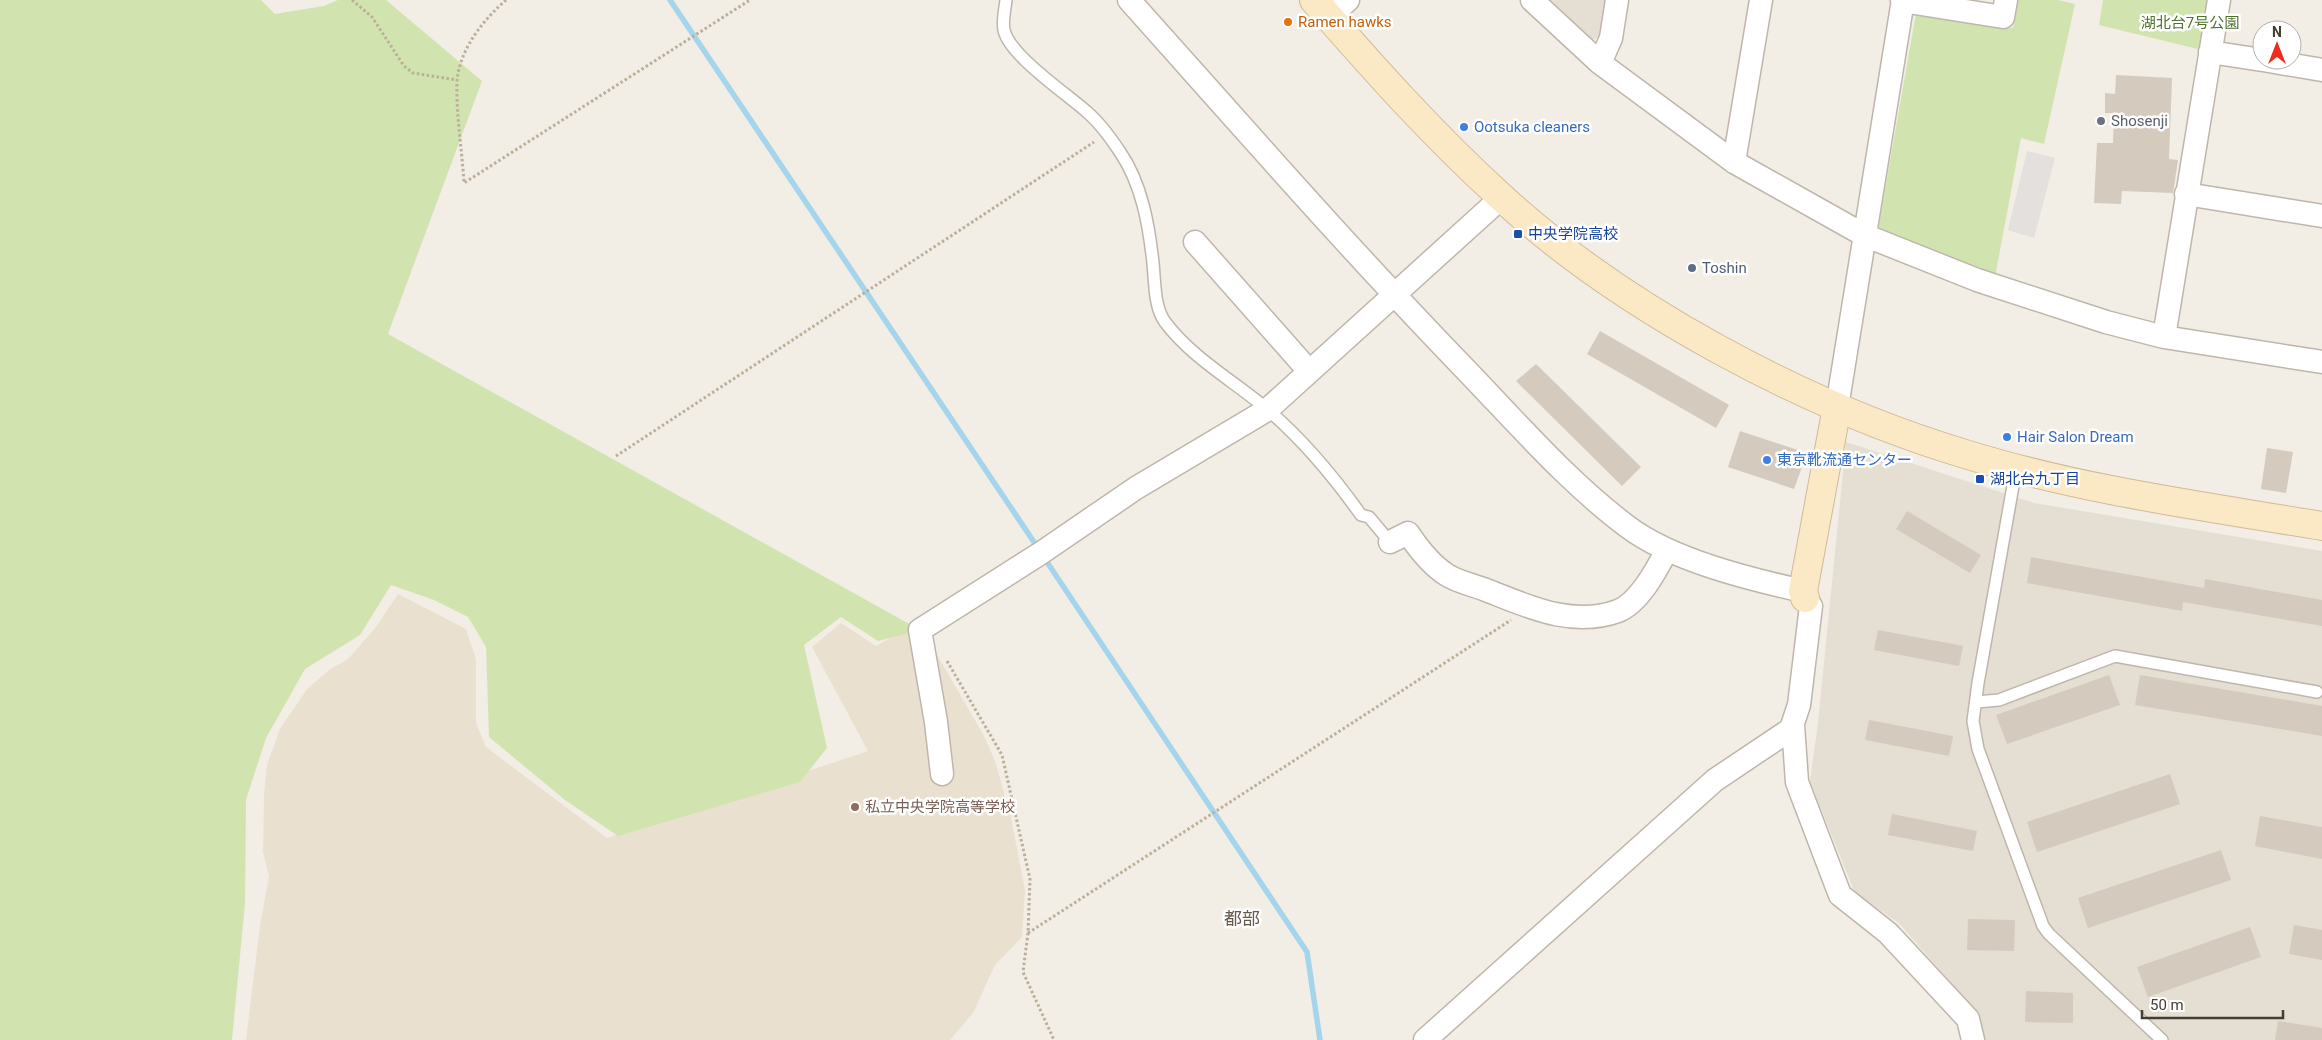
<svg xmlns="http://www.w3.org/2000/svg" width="2322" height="1040" viewBox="0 0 2322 1040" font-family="Roboto,'Noto Sans JP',sans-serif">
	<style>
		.residential { fill: #e5ded3 }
		.education { fill: #eae0d0 }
		.green { fill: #d1e4b0 }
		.parking { fill: #e3e0dd }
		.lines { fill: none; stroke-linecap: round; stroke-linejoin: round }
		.stream { stroke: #a4d5ec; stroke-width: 5.5 }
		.building { fill: #d5cabe }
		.lane-casing { stroke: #bfb6ab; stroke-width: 14 }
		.street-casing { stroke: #bfb6ab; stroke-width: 25 }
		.secondary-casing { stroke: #cfbb97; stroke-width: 30 }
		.path { stroke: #bdae9a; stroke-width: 3; stroke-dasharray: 2.5 2.5; stroke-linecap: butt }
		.lane { stroke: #fff; stroke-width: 11 }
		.street { stroke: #fff; stroke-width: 22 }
		.secondary { stroke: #fbe9c5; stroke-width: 28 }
		.food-dot { fill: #e8710a; stroke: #fff; stroke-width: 2 }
		.worship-dot { fill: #6b7280; stroke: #fff; stroke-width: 2 }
		.shop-dot { fill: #3f7fe0; stroke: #fff; stroke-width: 2 }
		.transit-dot { fill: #1a4fb4; stroke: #fff; stroke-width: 2 }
		.service-dot { fill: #5c6f8a; stroke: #fff; stroke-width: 2 }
		.education-dot { fill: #8d6e63; stroke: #fff; stroke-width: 2 }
		.labels { text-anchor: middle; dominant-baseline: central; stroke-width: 5; stroke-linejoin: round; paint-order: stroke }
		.food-label { font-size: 15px; fill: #c56008; stroke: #fff; text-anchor: start }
		.park-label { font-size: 15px; fill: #4d722c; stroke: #fff }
		.worship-label { font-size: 15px; fill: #5b616d; stroke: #fff; text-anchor: start }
		.shop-label { font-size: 15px; fill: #366cbe; stroke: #fff; text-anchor: start }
		.transit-label { font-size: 15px; fill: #164399; stroke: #fff; text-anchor: start }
		.service-label { font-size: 15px; fill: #4e5e75; stroke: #fff; text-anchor: start }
		.education-label { font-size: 15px; fill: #785e54; stroke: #fff; text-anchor: start }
		.quarter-label { font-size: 18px; fill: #66594d; stroke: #fff }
	</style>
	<rect width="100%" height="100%" fill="#f2ede5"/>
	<path class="residential" d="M1545,0H1609L1604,35L1589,41Z
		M1846,442L2034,503L2322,551V1040H1983L1976,1012L1899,923L1855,893L1810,782L1818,723Z"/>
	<path class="education" d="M398,594L466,629L476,659V723L486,747L607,838L868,751L812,647L841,623L876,646L918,622L983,734L995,761L1011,818L1025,890L1022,937L995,965L973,1013L950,1040H246L260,926L269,876L263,852L264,795L267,765L280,729L307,689L329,670L348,659L376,627Z"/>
	<path class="green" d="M0,0H261L275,14L324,6L338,0H386L482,81L388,334L920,630L878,641L841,617L804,645L827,748L800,782L618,836L565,800L489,737L486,647L468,617L434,600L391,585L360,635L305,669L266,738L246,800L245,903L232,1040H0Z
		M2018,0H2058L2075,4L2044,144L2021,138L1995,277L1878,230L1916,13L2013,28Z
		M2103,0H2219L2210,52L2099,25Z"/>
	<path class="parking" d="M2027,151L2055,158L2034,238L2008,230Z"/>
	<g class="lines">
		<path class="stream" d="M670,0L1038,548
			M1043,556L1307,952L1320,1040"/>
	</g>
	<path class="building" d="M2116,75L2172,78L2169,159L2178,160L2173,193L2122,191L2121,204L2094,203L2097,143H2113L2114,113H2105V93L2115,94Z
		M1600,331L1729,405L1716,428L1587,354Z
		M1536,364L1641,467L1622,486L1516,381Z
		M1740,431L1807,453L1794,489L1728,467Z
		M2267,448L2293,452L2286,493L2261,489Z
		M1907,511L1981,555L1970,573L1896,529Z
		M2031,557L2204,588L2205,579L2322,600V626L2183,602L2182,611L2027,583Z
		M1878,630L1963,646L1959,666L1874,650Z
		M2109,675L2120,705L2007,744L1996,715Z
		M2140,675L2322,706V736L2135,705Z
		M1869,720L1953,736L1949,756L1865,740Z
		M2170,774L2180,804L2037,852L2027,822Z
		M1892,814L1977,831L1973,851L1888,835Z
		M2260,816L2322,827V859L2255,846Z
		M2221,850L2231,880L2088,928L2078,898Z
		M1968,919L2015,920L2014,951L1967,950Z
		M2294,925L2322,930V960L2289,954Z
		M2250,927L2261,957L2148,997L2137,967Z
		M2026,991L2073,993V1023L2025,1022Z
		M2278,1021L2322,1028V1040H2275Z"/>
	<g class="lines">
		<defs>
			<path id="lane" d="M1006,0C1005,9 1002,21 1004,30C1009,55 1067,94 1087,112C1100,123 1110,137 1120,152C1142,184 1149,226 1153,263C1155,282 1154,307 1165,322C1193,359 1234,381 1268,410C1303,440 1334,477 1361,515L1369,517L1390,542
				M2016,469L1978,683L1973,721L1978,749L2043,926L2049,934L2162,1040
				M1976,702L1999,700L2115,656L2317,692"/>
			<path id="street" d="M1129,0C1240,124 1350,250 1466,370C1517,423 1569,483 1628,527C1672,560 1749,579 1803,591
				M1532,0L1600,63L1734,162L1864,235L1977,280L2106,322L2164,337L2322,362
				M1902,1L2003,17L2006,0
				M1329,17L1348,0
				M2210,52L2262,60
				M2263,60L2322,70
				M1600,63L1611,38L1617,0
				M1734,162L1761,0
				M2186,194L2322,216
				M1195,242L1309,371
				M2164,337L2219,0
				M1837,407L1903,0
				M1390,542L1408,533C1418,548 1431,565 1447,575C1458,582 1473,585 1486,590C1527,606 1572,628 1618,611C1639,603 1657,569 1667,550
				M1793,725L1797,782L1840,895L1888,933L1968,1019L1973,1040
				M942,774L936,722L920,630L1041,553L1136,488L1267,410L1501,198
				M1425,1040L1715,780L1791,729L1799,705L1811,606L1805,598"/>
			<path id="secondary" d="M1314,0C1373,68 1433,135 1500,196C1622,309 1806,406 1965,454C2081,490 2202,506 2322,526
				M1805,598L1803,591L1837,407"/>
		</defs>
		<use href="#lane" class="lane-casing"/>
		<use href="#street" class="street-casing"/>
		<use href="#secondary" class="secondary-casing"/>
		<path class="path" d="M352,0L372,17L404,66L413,73L457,80
			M506,0C483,20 459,50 457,82C456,115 462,150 464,183L750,0
			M616,456L1094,142
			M947,661L1002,755L1030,879L1028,933L1023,972L1054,1040
			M1028,933L1511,620"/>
		<use href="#lane" class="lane"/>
		<use href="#street" class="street"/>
		<use href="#secondary" class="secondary"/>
	</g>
	<circle class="food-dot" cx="1288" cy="22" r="5"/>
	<circle class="worship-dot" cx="2101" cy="121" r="5"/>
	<g class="shop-dot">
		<circle cx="1464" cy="127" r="5"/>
		<circle cx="2007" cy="437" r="5"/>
		<circle cx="1767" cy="460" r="5"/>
	</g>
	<g class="transit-dot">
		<rect x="1513" y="229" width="10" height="10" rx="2.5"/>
		<rect x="1975" y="474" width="10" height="10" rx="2.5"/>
	</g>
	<circle class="service-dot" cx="1692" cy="268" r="5"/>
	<circle class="education-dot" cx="855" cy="807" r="5"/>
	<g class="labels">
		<g class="food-label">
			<text x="1298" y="22">Ramen hawks</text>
		</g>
		<g class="park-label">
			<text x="2190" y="23">湖北台7号公園</text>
		</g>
		<g class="worship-label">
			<text x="2111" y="121">Shosenji</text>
		</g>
		<g class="shop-label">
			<text x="1474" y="127">Ootsuka cleaners</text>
			<text x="2017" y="437">Hair Salon Dream</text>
			<text x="1777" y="460">東京靴流通センター</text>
		</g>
		<g class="transit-label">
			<text x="1528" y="234">中央学院高校</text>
			<text x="1990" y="479">湖北台九丁目</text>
		</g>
		<g class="service-label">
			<text x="1702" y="268">Toshin</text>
		</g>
		<g class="education-label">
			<text x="865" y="807">私立中央学院高等学校</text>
		</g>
		<g class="quarter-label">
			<text x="1242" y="918">都部</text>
		</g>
	</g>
	<g transform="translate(2277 45)"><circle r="24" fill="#ffffff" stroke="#b4b1ae"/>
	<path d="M0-4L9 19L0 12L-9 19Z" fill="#ee2b1f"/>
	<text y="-8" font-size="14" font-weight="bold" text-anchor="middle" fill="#443d35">N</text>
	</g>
	<path d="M2142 1010v8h141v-8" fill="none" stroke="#443d35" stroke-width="2.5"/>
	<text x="2150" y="1010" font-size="15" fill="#443d35" stroke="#ffffff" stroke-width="4" paint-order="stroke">50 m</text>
</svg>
